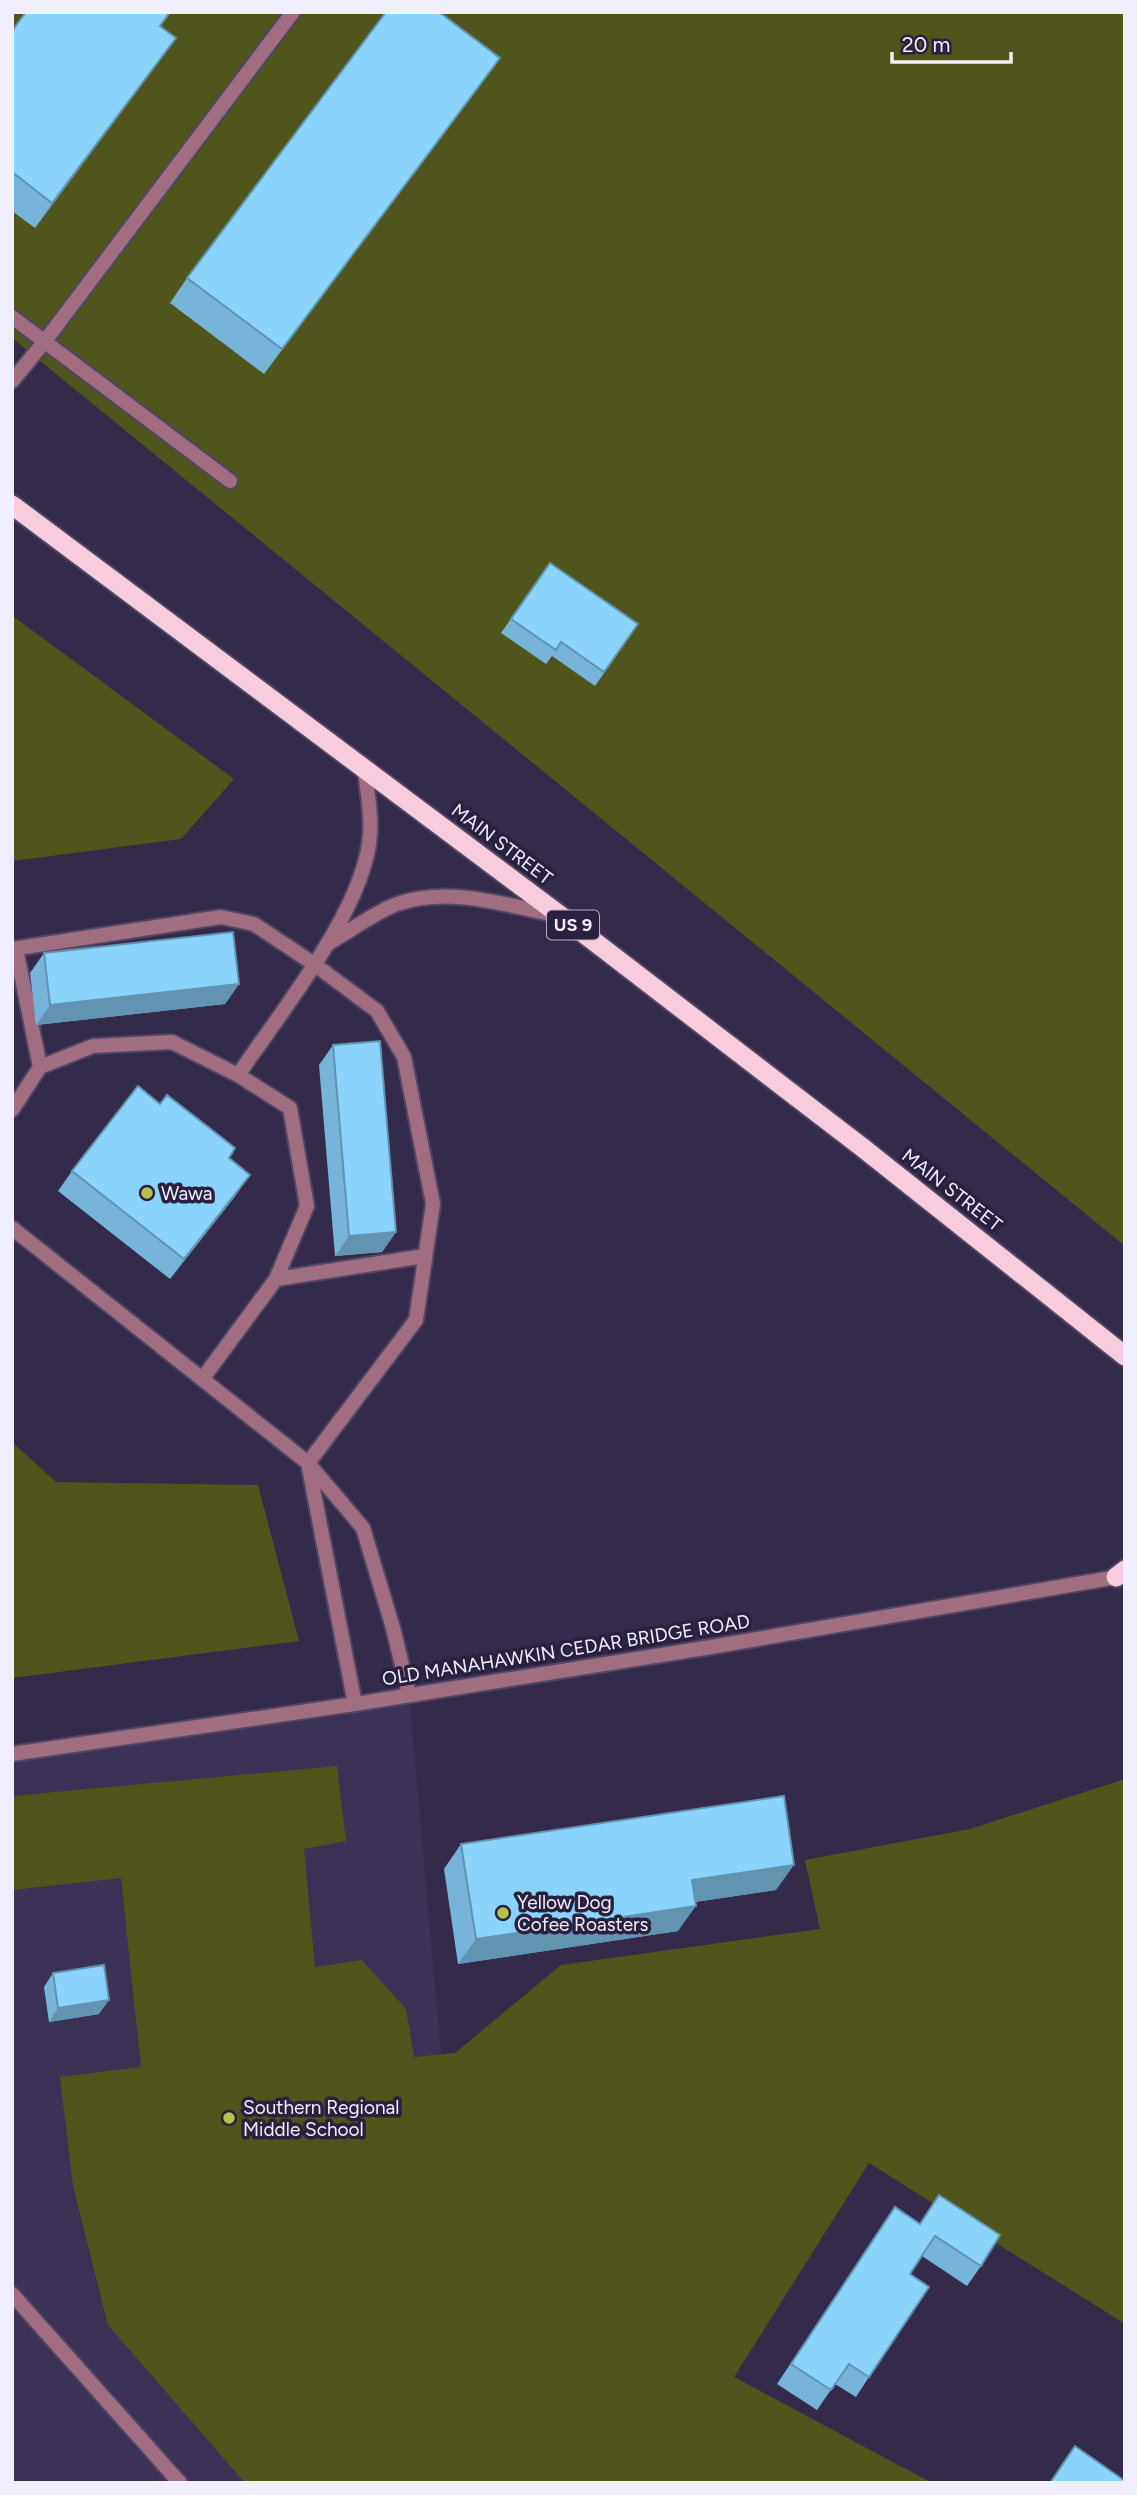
<svg xmlns="http://www.w3.org/2000/svg" width="1137" height="2495" viewBox="0 0 1137 2495" font-family="Figtree,sans-serif">
	<style>
		.built { fill: #3b3256 }
		.green { fill: #50561b }
		.lines { fill: none; stroke-linecap: round; stroke-linejoin: round }
		.service-casing { stroke: #4e4662; stroke-width: 18 }
		.tertiary-casing { stroke: #4e4662; stroke-width: 18 }
		.trunk-casing { stroke: #4e4662; stroke-width: 23 }
		.service { stroke: #a06d81; stroke-width: 14 }
		.tertiary { stroke: #a06d81; stroke-width: 14 }
		.trunk { stroke: #f9ccdd; stroke-width: 19 }
		.wall { fill: #76b5d9 }
		.shaded-wall { fill: #6094b0 }
		.building { fill: #89d3fc; stroke: #6094b0; stroke-width: 2 }
		.poi-dot { fill: #b6c149; stroke: #29213e; stroke-width: 2.5 }
		.labels { text-anchor: middle; dominant-baseline: central; stroke-width: 7; stroke-linejoin: round; paint-order: stroke }
		.shield { fill: #29213e; stroke: #b5b0c4; stroke-width: 2 }
		.shield-label { font-size: 18px; font-weight: bold; fill: #f1eefe }
		.street-label { font-size: 19px; fill: #f1eefe; stroke: #29213e }
		.poi-label { font-size: 19px; fill: #f1eefe; stroke: #29213e; text-anchor: start }
	</style>
	<rect width="100%" height="100%" fill="#332b49"/>
	<path class="built" d="M409,1694L479,2483H12V1754Z"/>
	<path class="green" d="M12,12H1125V1246L12,338Z
		M14,617L234,779L181,839L12,861V620Z
		M12,1442L56,1482L258,1485L299,1641L12,1678Z
		M337,1766L346,1841L304,1849L315,1967L362,1960L406,2009L414,2057L455,2053L561,1965L820,1929L805,1860L970,1829L1125,1779V2324L869,2163L734,2377L932,2483H245L108,2325L73,2186L60,2077L141,2067L121,1878L12,1890V1796Z"/>
	<g class="lines">
		<defs>
			<path id="service" d="M12,317L230,481
				M12,381L45,341L293,12
				M327,944C347,933 377,911 397,904C450,886 504,905 556,915
				M12,949L221,917L254,924L314,964L377,1011L404,1057L433,1204L416,1320L308,1463L355,1704
				M16,949L40,1067
				M238,1075C280,1013 365,909 370,835C372,814 367,791 365,771
				M12,1110L40,1067L93,1046L172,1042L238,1075L290,1108L307,1206L276,1279L203,1378
				M12,1228L308,1463L363,1528L393,1628L409,1694
				M276,1279L425,1256
				M12,2294L180,2483"/>
			<path id="tertiary" d="M12,1754L355,1704L705,1648L1123,1576"/>
			<path id="trunk" d="M12,505L561,916L863,1148L1125,1356
				M1116,1577L1125,1570"/>
		</defs>
		<use href="#service" class="service-casing"/>
		<use href="#tertiary" class="tertiary-casing"/>
		<use href="#trunk" class="trunk-casing"/>
		<use href="#service" class="service"/>
		<use href="#tertiary" class="tertiary"/>
		<use href="#trunk" class="trunk"/>
	</g>
	<path class="wall" d="M171,12L160,26L158,63L35,228L12,211V31Z
		M482,83L264,374L170,303L187,278Z
		M550,563L638,624L595,686L552,656L546,664L501,633Z
		M44,953L239,984L225,1004L36,1025L30,973Z
		M333,1045L396,1232L382,1252L335,1256L319,1065Z
		M229,1158L236,1195L170,1279L58,1191L72,1171Z
		M461,1844L776,1890L695,1902L678,1931L458,1964L444,1869Z
		M53,1973L99,2014L49,2022L44,1987Z
		M939,2195L981,2266L967,2286L922,2256L910,2274L869,2377L856,2397L835,2384L817,2410L777,2384L895,2207L920,2224Z"/>
	<path class="shaded-wall" d="M176,38L158,63L35,228L52,203Z
		M500,58L482,83L264,374L282,349Z
		M239,984L225,1004L36,1025L50,1005Z
		M250,1175L236,1195L170,1279L184,1259Z
		M396,1232L382,1252L335,1256L349,1236Z
		M794,1865L776,1890L674,1905L692,1880Z
		M696,1906L678,1931L458,1964L476,1939Z
		M109,2000L99,2014L49,2022L58,2008Z"/>
	<path class="building" d="M26,12H170L160,26L176,38L52,203L12,172V31Z
		M386,12H439L500,58L282,349L187,278Z
		M550,563L638,624L604,672L561,642L556,650L511,619Z
		M233,932L239,984L50,1005L44,953Z
		M380,1041L396,1232L349,1236L333,1045Z
		M138,1086L160,1104L167,1095L235,1148L229,1158L250,1175L184,1259L72,1171Z
		M784,1796L794,1865L692,1880L696,1906L476,1939L461,1844Z
		M104,1965L109,2000L58,2008L53,1973Z
		M939,2195L1000,2235L981,2266L935,2236L910,2274L929,2287L869,2377L849,2364L831,2390L791,2364L895,2207L920,2224Z
		M1075,2446L1125,2481V2483H1050Z"/>
	<g class="poi-dot">
		<circle cx="147" cy="1193" r="7"/>
		<circle cx="503" cy="1913" r="7"/>
		<circle cx="229" cy="2118" r="7"/>
	</g>
	<g class="labels">
		<rect class="shield" x="547" y="910.5" width="52" height="29" rx="5"/>
		<g class="shield-label">
			<text x="573" y="925">US 9</text>
		</g>
		<g class="street-label">
			<text transform="translate(502 844) rotate(37)">MAIN STREET</text>
			<text transform="translate(952 1190) rotate(38)">MAIN STREET</text>
			<text transform="translate(566 1650) rotate(-9)">OLD MANAHAWKIN CEDAR BRIDGE ROAD</text>
		</g>
		<g class="poi-label">
			<text x="161" y="1193">Wawa</text>
			<text x="517" y="1902">Yellow Dog<tspan x="517" dy="22">Cofee Roasters</tspan></text>
			<text x="243" y="2107">Southern Regional<tspan x="243" dy="22">Middle School</tspan></text>
		</g>
	</g>
	<rect width="1137" height="2495" fill="none" stroke="#f1eefe" stroke-width="28"/>
	<path d="M892 52v10h119v-10" fill="none" stroke="#f1eefe" stroke-width="3.5"/>
	<text x="902" y="52" font-size="21" fill="#f1eefe" stroke="#29213e" stroke-width="5" paint-order="stroke">20 m</text>
</svg>
